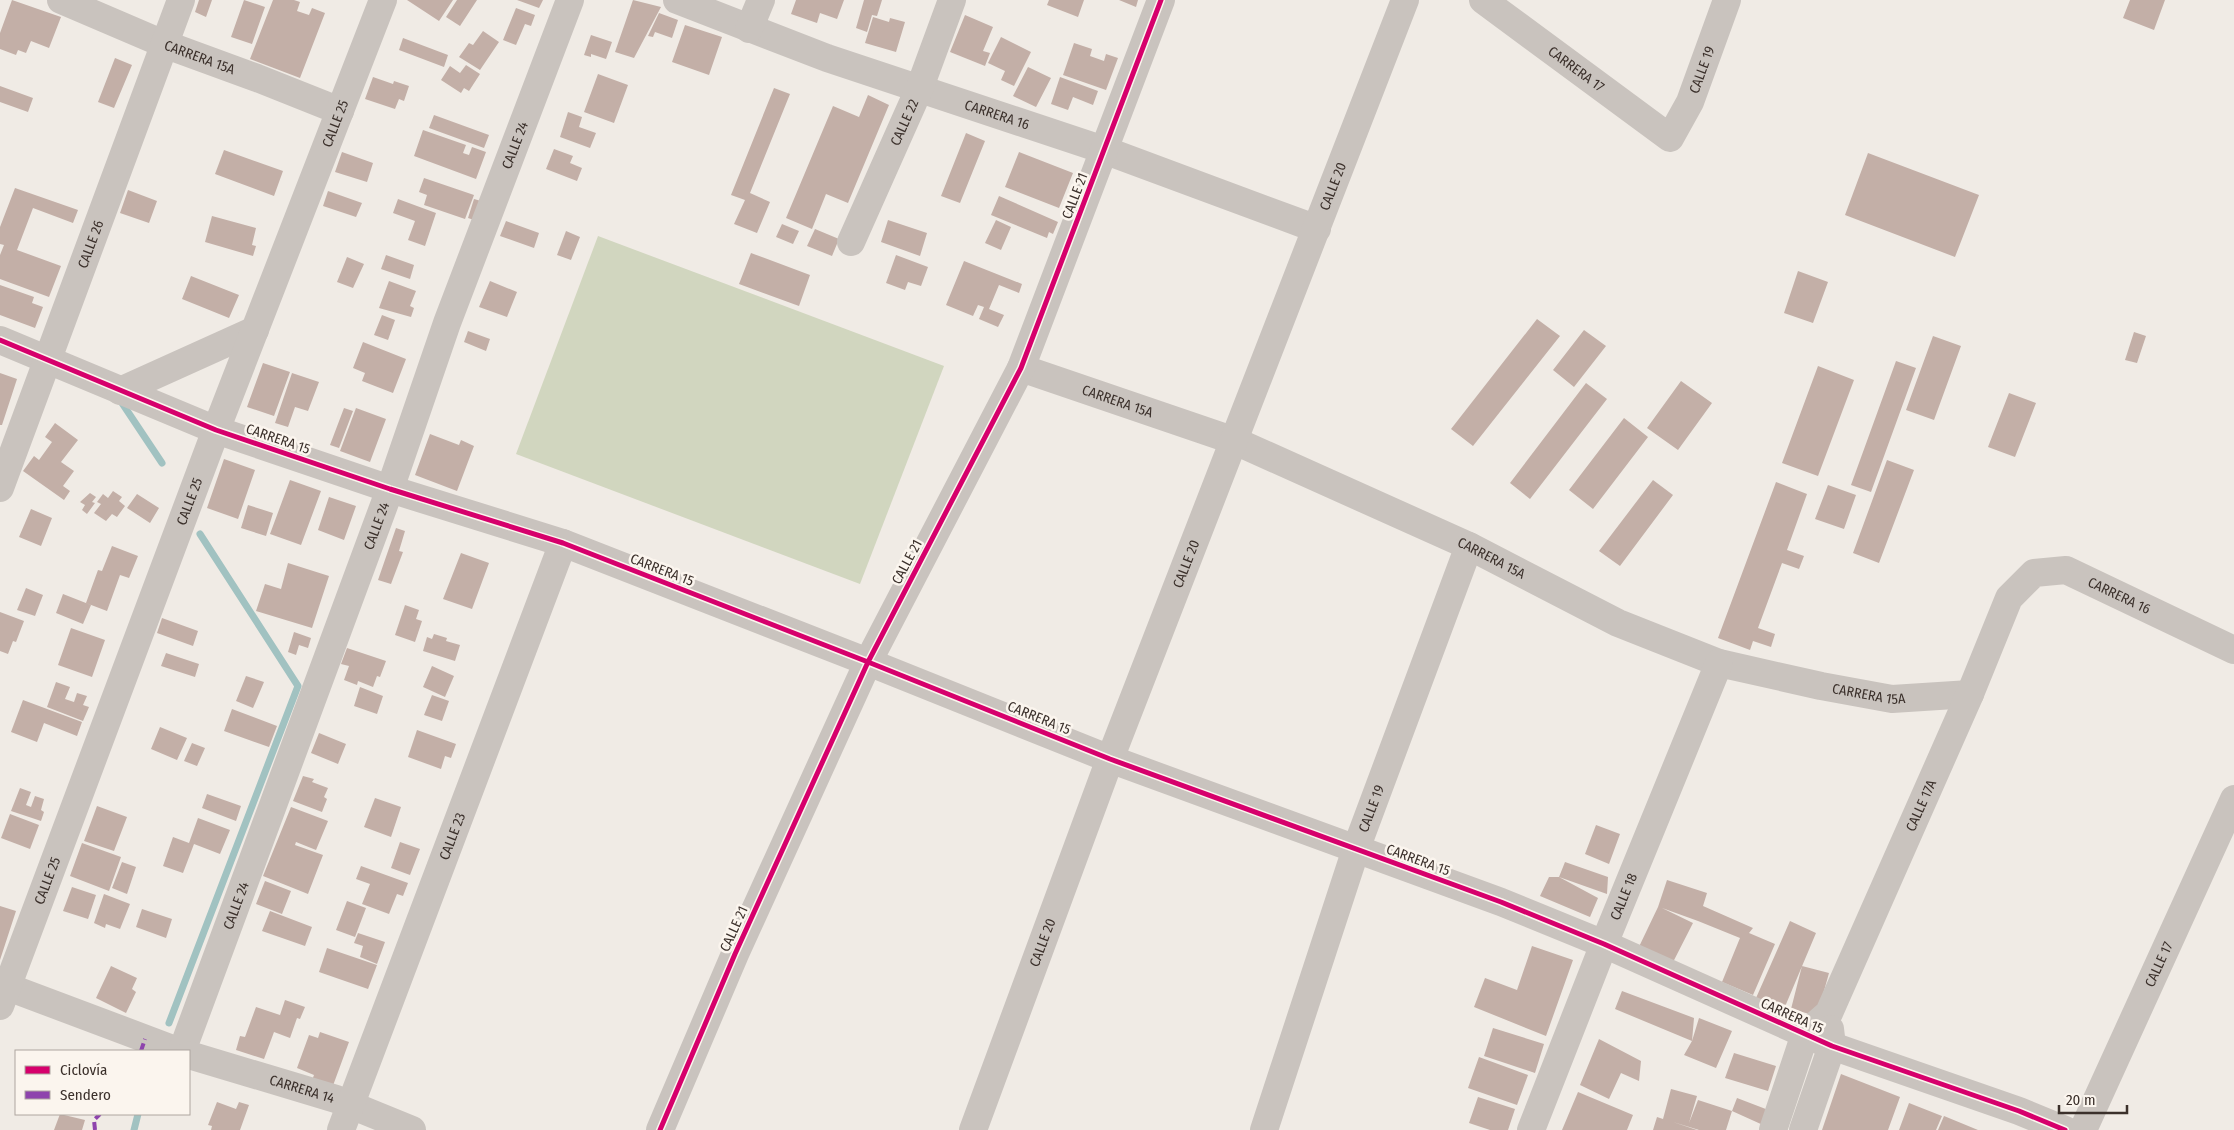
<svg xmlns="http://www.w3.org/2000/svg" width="2234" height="1130" viewBox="0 0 2234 1130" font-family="'Fira Sans Condensed',sans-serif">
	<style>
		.green { fill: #d1d6bf }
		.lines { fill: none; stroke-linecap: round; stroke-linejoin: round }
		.stream { stroke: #a1c2c1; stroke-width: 7 }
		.building { fill: #c3afa7 }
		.minor { stroke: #c9c3be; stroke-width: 28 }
		.quiet { stroke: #8e44ad; stroke-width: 4; stroke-dasharray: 8 4; stroke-linecap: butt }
		.cycleway-casing { stroke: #fbf5ee; stroke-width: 8 }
		.cycleway { stroke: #d6006c; stroke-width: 5 }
		.labels { text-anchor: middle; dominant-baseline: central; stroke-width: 5; stroke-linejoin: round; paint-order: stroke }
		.street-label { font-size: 14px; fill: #3b302b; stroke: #fbf5ee }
	</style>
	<rect width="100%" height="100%" fill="#f0ebe5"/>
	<path class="green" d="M598,236L944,366L860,584L516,454Z"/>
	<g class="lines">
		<path class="stream" d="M120,400L162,463
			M169,1023L298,686L200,534
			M134,1130L138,1114"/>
	</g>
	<path class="building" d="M12,0L61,17L49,48L31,41L26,53L18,50L16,55L0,49V33Z
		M199,0H212L206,17L195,12Z
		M244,0L265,7L252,44L231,37Z
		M273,0H294L300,2L297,11L309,15L312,8L325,13L300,78L250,59Z
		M407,0H453L439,21Z
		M457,0H477L460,26L446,17Z
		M517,0H543L539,8Z
		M633,0L661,7L634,58L615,52Z
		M796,0H844L837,19L820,13L817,23L791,14Z
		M864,0H882L877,16L872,15L867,32L856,28Z
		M1049,0H1084L1078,17L1047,5Z
		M1119,0H1138L1136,7Z
		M2130,0H2165L2154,30L2123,18Z
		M516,8L535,15L531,26L525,24L516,45L503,40Z
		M659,13L678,20L672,38L655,32L653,37L648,36Z
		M965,15L993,27L983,51L990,53L985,66L950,52Z
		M873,17L889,22L890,18L905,22L896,52L865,43Z
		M685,25L722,37L709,75L672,62Z
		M483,31L499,42L480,70L459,57L469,43L473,45Z
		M591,35L612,42L606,59L591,54V57L584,55Z
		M1001,37L1031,52L1014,86L1001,80L1005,71L988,63Z
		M403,38L448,55L444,67L399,50Z
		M1074,43L1092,49L1090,56L1104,61L1106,54L1118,58L1106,90L1063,75Z
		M115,58L132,65L114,108L98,102Z
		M466,65L480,74L469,91L464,88L461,93L441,80L450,66L460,73Z
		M1028,67L1051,78L1036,107L1013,96Z
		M598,74L628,85L614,123L584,112Z
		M373,77L393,84L394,81L409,86L404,101L399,99L395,109L365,99Z
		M1060,77L1098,91L1093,105L1073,97L1068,110L1051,104Z
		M0,86L33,98L28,112L0,102Z
		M774,88L790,94L750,193L770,202L757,233L734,224L745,200L731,195Z
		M868,95L889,105L848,203L826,194L812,229L786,218L833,106L859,117Z
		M568,112L582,117L579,127L596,133L590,148L560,137Z
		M434,115L489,135L484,148L429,128Z
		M423,130L466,145L463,153L469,155L472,147L486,152L476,179L414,156Z
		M966,133L985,141L960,203L941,196Z
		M554,149L573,156L570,163L582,168L577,181L546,169Z
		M224,150L283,171L274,196L215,174Z
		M342,152L373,163L367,182L335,172Z
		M1019,152L1073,173L1059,208L1005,187Z
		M1868,153L1979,195L1955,257L1845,215Z
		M424,178L474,195L465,219L424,205L427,195L419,192Z
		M15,188L78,210L73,223L33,208L17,250L61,266L49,297L0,279V255L4,245L0,244V227Z
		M128,190L157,201L149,223L120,213Z
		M328,191L362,203L356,217L323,206Z
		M999,196L1058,222L1053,234L1049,232L1047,238L991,215Z
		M398,199L436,213L425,246L408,240L415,221L393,213Z
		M474,199L481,201L474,220L468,218Z
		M212,216L256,228L252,245L256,246L253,256L205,242Z
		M888,220L927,233L920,256L881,242Z
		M996,220L1011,227L1001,250L985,243Z
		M506,221L539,233L534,248L500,236Z
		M782,224L799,231L793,244L776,237Z
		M815,229L839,239L832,256L807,246Z
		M566,231L580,237L571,260L557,255Z
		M751,253L810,275L799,306L739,284Z
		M386,255L414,265L410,279L381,269Z
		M896,255L928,267L921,286L908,282L905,290L886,283Z
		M347,257L364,264L353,288L337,282Z
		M964,261L1022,284L1019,293L999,285L989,309L1004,315L998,327L979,319L984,307L978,305L973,316L946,305Z
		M1798,271L1828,282L1813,323L1784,313Z
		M191,276L239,295L229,318L182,299Z
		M389,281L416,291L410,306L414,308L411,317L379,308Z
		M490,281L517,292L507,317L479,307Z
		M0,285L34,297L32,303L43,307L35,328L0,315Z
		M382,315L395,320L388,340L374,335Z
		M1537,319L1560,336L1473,446L1451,429Z
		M1584,330L1606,346L1574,387L1553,370Z
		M468,331L490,339L486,351L464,342Z
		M2134,332L2146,336L2137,363L2125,360Z
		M1933,336L1961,346L1934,420L1906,410Z
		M363,342L406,359L393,393L362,381L365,373L353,368Z
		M1896,361L1916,368L1871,492L1851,485Z
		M263,363L290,372L274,416L247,407Z
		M1818,366L1854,380L1818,476L1782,463Z
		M0,373L17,379L2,425H0Z
		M292,373L319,382L308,411L295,407L288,427L275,423Z
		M1681,381L1712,403L1678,450L1647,428Z
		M1586,383L1607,399L1530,499L1510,483Z
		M2009,393L2036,403L2015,457L1988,447Z
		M344,408L353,411L339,448L330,445Z
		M356,408L386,419L370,462L340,451Z
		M1624,418L1648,437L1593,509L1569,490Z
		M55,423L78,440L61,462L74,471L63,486L70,491L64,500L23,471L34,456L39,460L52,442L45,437Z
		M430,434L459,445L461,440L474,446L457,491L415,475Z
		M224,459L255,470L238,519L207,508Z
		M1887,460L1914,470L1879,563L1853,553Z
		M290,480L321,491L301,545L270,534Z
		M1653,480L1673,495L1620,566L1599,551Z
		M1776,482L1807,494L1787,550L1804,556L1799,569L1782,563L1758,628L1775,634L1771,647L1753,641L1750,650L1718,638Z
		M1828,485L1856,495L1844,529L1815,519Z
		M113,491L122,497L119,501L125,506L117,517L112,514L106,521L94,513L101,504L97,502L103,494L108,498Z
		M90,493L96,497L92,502L95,503L87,514L82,510L85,505L80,502Z
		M137,494L159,508L150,523L127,508Z
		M329,497L356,506L344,540L318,530Z
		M248,505L273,513L266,536L241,528Z
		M31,509L52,518L41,546L19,537Z
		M396,528L405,531L399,551L403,552L391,584L378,580Z
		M112,546L138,556L129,578L120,575L107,611L86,603L98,570L102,571Z
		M461,553L489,563L472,609L443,599Z
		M288,563L329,576L312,628L256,611L265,584L281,589Z
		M26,588L43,595L35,616L17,610Z
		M63,594L91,605L83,624L56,613Z
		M405,605L419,610L416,619L422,621L415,642L395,635Z
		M0,612L24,621L16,642L13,641L8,654L0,651Z
		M162,618L198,631L193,646L157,633Z
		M71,628L105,640L92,677L58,665Z
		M294,632L311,638L308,648L299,645L296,655L288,652Z
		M434,634L447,638L446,641L460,645L455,661L423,651L427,637L432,639Z
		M347,648L386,661L380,677L377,676L373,687L358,681L357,685L344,680L349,666L341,664Z
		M166,653L199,664L195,677L161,666Z
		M432,666L454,676L445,697L423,687Z
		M246,676L264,682L253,708L236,701Z
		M56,682L70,687L65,699L74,702L77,693L87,696L83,705L89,707L83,721L47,707Z
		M360,687L383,696L377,714L354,706Z
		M432,695L449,701L442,721L424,715Z
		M23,700L82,722L77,736L44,723L37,742L11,732Z
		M232,709L277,726L269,747L224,731Z
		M160,727L187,738L177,760L151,749Z
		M417,730L456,744L451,758L445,756L441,769L408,757Z
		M319,733L346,744L338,764L311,753Z
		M192,743L205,748L197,766L184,761Z
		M303,776L314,779L312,782L328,788L324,797L327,799L322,812L293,801Z
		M20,788L31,792L26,805L31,807L35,796L44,799L41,810L44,812L41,821L11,811Z
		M207,794L241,806L236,821L202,808Z
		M375,798L401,807L391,837L364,827Z
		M97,806L127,817L114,851L84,841Z
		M291,807L328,821L316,850L296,842L295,845L323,855L308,894L263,876Z
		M10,814L39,825L30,849L1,838Z
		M198,818L230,830L220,854L194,844L183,873L163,866L173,837L189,843Z
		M1596,825L1620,834L1609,864L1585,854Z
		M400,842L420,849L410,875L391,868Z
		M82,843L121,857L109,891L70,876Z
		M122,862L136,867L127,894L112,888Z
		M1565,862L1608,877L1607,894L1559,877Z
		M361,866L408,883L403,896L397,894L389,914L362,904L370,884L356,879Z
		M1549,877H1559L1598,898L1590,917L1540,896Z
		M1667,880L1707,893L1703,906L1753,928L1749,933L1775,944L1753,995L1722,982L1740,938L1698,921L1662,908L1693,923L1669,970L1636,953L1658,907Z
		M265,881L291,891L282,914L256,904Z
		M72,887L96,895L88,919L63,911Z
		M104,894L130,904L120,929L106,924L105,928L94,923Z
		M347,901L366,908L355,937L336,930Z
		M0,906L16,911L0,960Z
		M142,909L172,919L166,938L136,927Z
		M270,911L312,927L305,946L262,931Z
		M1790,921L1816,933L1784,1009L1756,998Z
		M358,933L385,942L377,964L360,957L363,946L354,943Z
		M1532,946L1573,960L1546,1036L1474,1007L1485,978L1517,990Z
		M327,948L377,965L368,989L319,972Z
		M111,966L137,978L132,989L136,992L126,1013L96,998Z
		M1802,966L1829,973L1817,1016L1791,1009Z
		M1622,991L1694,1018L1692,1041L1699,1018L1732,1031L1716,1068L1684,1055L1692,1041L1615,1009Z
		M285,1000L305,1007L300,1019L297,1018L290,1038L274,1032L264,1059L236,1050L240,1036L245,1037L256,1007L280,1015Z
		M1493,1028L1544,1044L1535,1073L1484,1056Z
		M320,1032L349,1042L331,1091L311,1083L314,1075L297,1068L309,1035L318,1038Z
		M1599,1039L1641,1061L1639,1081L1621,1073L1609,1099L1580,1085Z
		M1734,1053L1776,1066L1768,1091L1725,1078Z
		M1479,1057L1528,1075L1517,1105L1468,1088Z
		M1841,1074L1900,1097L1888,1130H1822Z
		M1671,1089L1697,1096L1689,1123L1698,1100L1732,1111L1726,1130H1699L1673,1122L1697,1130H1653L1657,1117L1663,1119Z
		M1578,1092L1633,1115L1627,1130H1562Z
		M1478,1097L1515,1109L1508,1130H1490L1469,1123Z
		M1737,1098L1771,1111L1763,1125L1732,1111Z
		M217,1102L236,1109L239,1102L249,1105L240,1130H211L212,1126L208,1125Z
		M1909,1103L1942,1116L1936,1130H1899Z
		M60,1114L85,1120L82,1130H54Z
		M1944,1116L1978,1130H1938Z"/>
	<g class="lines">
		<g class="minor">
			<path id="s1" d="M61,0L164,44L257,78L340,111"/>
			<path id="s2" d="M677,0L827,58L1104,150L1317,229"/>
			<path id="s3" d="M1483,0L1670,138L1690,102L1727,0"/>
			<path d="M749,29L761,0"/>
			<path id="s4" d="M851,242L920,87L952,0"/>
			<path d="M0,340L216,430L390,489L563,543L868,662L1110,759L1501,902L1604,944L1832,1046L2019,1111L2065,1130"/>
			<path id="s5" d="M1021,368L1235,441L1469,546L1618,623L1719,663L1821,686L1892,699L1970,694"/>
			<path d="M120,391L255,330"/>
			<path id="s6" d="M0,488L181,0"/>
			<path d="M0,984L178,1051"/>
			<path id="s7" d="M0,1006L216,430L383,0"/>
			<path id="s8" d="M182,1051L390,489L447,323L570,0"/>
			<path id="s9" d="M189,1055L336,1099L412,1130"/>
			<path id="s10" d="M341,1130L563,543"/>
			<path d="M660,1130L735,954L868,662L1021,368L1161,0"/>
			<path id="s11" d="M973,1130L1110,759L1405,0"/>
			<path id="s12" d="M1264,1130L1356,849L1469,546"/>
			<path id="s13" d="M1531,1130L1604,944L1719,663"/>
			<path id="s14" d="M1773,1130L1805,1034L1829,1013L1970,694L2009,598L2034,573L2066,570L2234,650"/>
			<path d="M1803,1130L1832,1046L1830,1029"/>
			<path id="s15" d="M2083,1130L2234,799"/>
		</g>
		<path class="quiet" d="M141,1051L145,1039
			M95,1130L94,1120L100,1114"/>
		<defs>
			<path id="cycleway" d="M0,340L216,430L390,489L563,543L868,662L1110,759L1501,902L1604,944L1832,1046L2019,1111L2065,1130
				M660,1130L735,954L868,662L1021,368L1161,0"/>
		</defs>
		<use href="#cycleway" class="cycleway-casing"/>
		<use href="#cycleway" class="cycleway"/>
	</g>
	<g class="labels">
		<g class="street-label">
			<text stroke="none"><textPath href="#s1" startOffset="150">CARRERA 15A</textPath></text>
			<text stroke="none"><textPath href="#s3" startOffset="116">CARRERA 17</textPath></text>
			<text stroke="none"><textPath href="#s3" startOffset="308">CALLE 19</textPath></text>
			<text stroke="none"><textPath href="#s2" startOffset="340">CARRERA 16</textPath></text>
			<text stroke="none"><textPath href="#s4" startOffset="131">CALLE 22</textPath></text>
			<text stroke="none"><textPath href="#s7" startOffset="944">CALLE 25</textPath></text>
			<text stroke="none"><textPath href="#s8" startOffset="965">CALLE 24</textPath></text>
			<text stroke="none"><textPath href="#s11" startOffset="1010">CALLE 20</textPath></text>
			<text transform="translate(1075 196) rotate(-69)">CALLE 21</text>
			<text stroke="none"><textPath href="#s6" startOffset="260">CALLE 26</textPath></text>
			<text stroke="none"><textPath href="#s5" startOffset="102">CARRERA 15A</textPath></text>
			<text transform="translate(278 439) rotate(19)">CARRERA 15</text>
			<text stroke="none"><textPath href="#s7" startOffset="539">CALLE 25</textPath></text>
			<text stroke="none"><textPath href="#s8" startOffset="560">CALLE 24</textPath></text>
			<text stroke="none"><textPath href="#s5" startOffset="508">CARRERA 15A</textPath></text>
			<text transform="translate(907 562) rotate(-62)">CALLE 21</text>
			<text stroke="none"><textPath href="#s11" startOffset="605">CALLE 20</textPath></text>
			<text transform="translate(662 570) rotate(21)">CARRERA 15</text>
			<text stroke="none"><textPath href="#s14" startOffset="712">CARRERA 16</textPath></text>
			<text stroke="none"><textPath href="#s5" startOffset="912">CARRERA 15A</textPath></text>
			<text transform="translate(1039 718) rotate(22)">CARRERA 15</text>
			<text stroke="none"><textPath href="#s14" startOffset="360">CALLE 17A</textPath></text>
			<text stroke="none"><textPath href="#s12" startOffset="339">CALLE 19</textPath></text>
			<text stroke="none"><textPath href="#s10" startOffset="314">CALLE 23</textPath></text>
			<text transform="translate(1418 860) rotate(20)">CARRERA 15</text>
			<text stroke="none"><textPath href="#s7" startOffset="134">CALLE 25</textPath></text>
			<text stroke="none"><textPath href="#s13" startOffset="251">CALLE 18</textPath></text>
			<text stroke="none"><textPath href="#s8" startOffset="155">CALLE 24</textPath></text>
			<text transform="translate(734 929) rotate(-66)">CALLE 21</text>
			<text stroke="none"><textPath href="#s11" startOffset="200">CALLE 20</textPath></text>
			<text stroke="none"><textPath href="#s15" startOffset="182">CALLE 17</textPath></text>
			<text transform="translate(1792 1016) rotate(24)">CARRERA 15</text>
			<text stroke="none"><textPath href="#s9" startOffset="118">CARRERA 14</textPath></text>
		</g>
	</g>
	<rect x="15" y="1050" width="175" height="65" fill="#fbf5ee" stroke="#aea6a0"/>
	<rect x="25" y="1066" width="25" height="8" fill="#d6006c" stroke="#aea6a0"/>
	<text x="60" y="1075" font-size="15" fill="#3b302b">Ciclovía</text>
	<rect x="25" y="1091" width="25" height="8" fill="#8e44ad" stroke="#aea6a0"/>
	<text x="60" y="1100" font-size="15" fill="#3b302b">Sendero</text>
	<path d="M2059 1105v8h68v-8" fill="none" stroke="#3b302b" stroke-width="2.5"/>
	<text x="2066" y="1105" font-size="15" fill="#3b302b" stroke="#fbf5ee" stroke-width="4" paint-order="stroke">20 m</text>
</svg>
